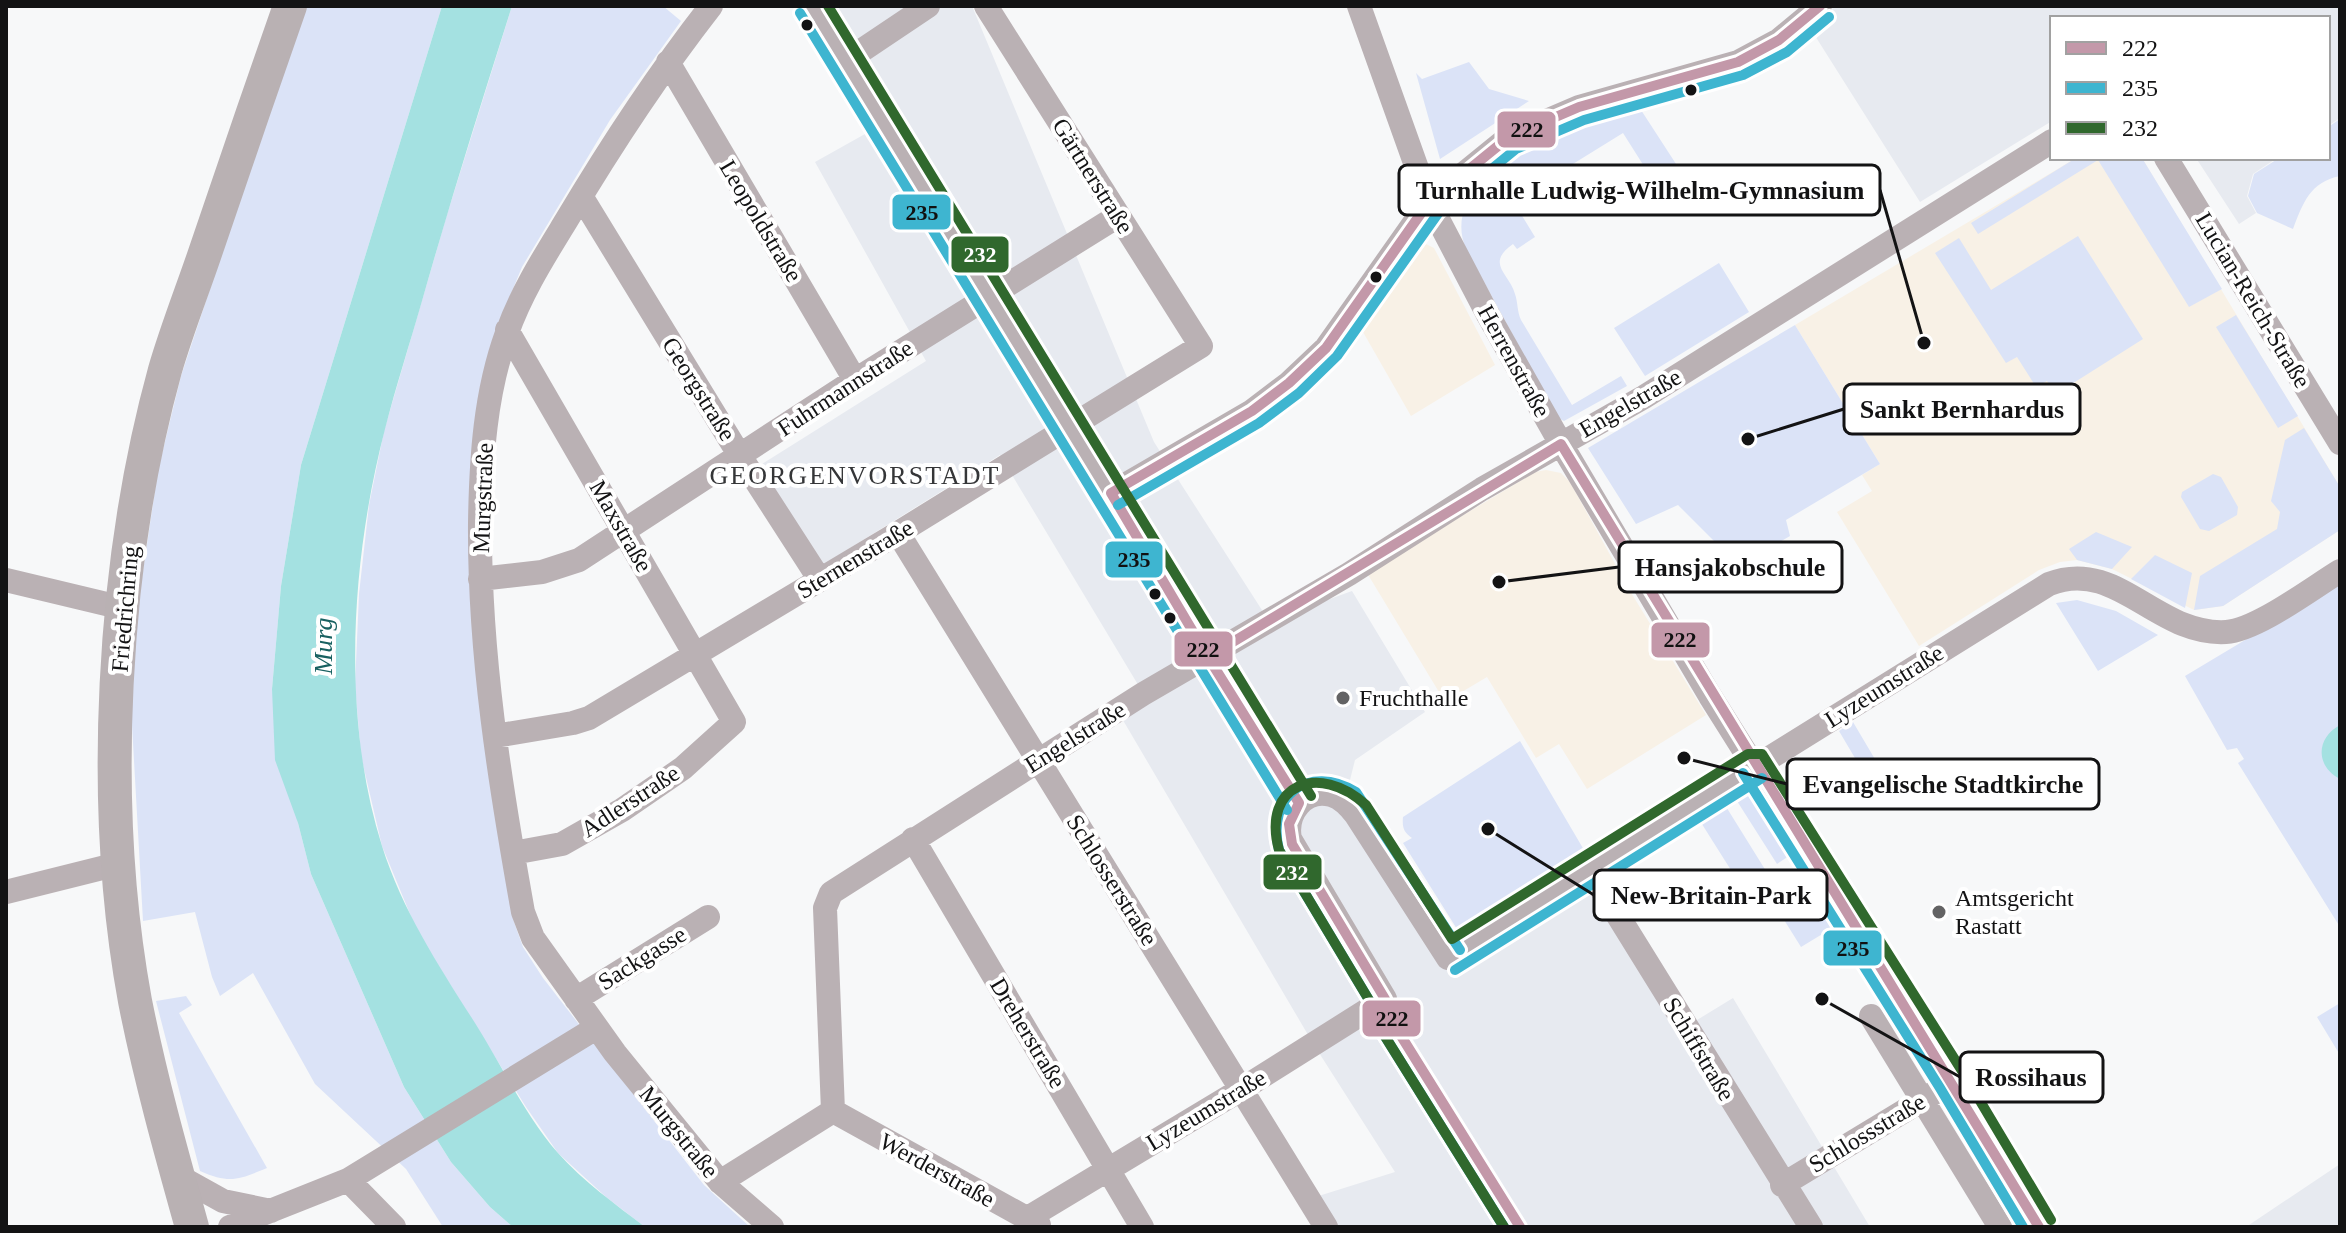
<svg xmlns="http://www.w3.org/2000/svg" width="2346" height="1233" viewBox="0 0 2346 1233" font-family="'Times New Roman',serif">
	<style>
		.built { fill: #e7eaf0 }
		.education { fill: #f8f1e6 }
		.green { fill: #dbe3f7 }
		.water { fill: #a4e1e1 }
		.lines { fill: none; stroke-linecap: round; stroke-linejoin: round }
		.minor { stroke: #bab1b4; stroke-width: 24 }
		.secondary { stroke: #b9b1b3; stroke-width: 34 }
		.bus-1-casing { stroke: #fff; stroke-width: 16 }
		.bus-2-casing { stroke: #fff; stroke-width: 16 }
		.bus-3-casing { stroke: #fff; stroke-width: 16 }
		.bus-1 { stroke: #c398a9; stroke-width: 10 }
		.bus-2 { stroke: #3eb5d0; stroke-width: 10 }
		.bus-3 { stroke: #30682d; stroke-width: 10 }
		.bus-dot { fill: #131314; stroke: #fff; stroke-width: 3 }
		.poi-dot { fill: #636364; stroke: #fff; stroke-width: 3 }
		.labels { text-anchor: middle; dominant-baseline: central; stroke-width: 8; stroke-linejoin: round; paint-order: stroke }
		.street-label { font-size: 24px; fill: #131314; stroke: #fff }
		.poi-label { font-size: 24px; fill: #131314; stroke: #fff; text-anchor: start }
		.neighbourhood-label { font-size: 26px; letter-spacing: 2px; fill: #353638; stroke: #fff }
		.water-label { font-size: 26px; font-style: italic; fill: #186161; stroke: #fff }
		.leader { fill: none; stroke: #131314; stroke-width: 3 }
		.callout-dot { fill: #131314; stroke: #fff; stroke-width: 3 }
		.callout { fill: #fff; stroke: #131314; stroke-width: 3 }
		.callout-label { font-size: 26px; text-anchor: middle; font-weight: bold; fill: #131314 }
		.line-badge { stroke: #fff; stroke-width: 3 }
		.badge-label { font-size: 22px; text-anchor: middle; font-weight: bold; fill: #fff }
		.pale-badge-label { font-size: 22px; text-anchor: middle; font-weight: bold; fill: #111 }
	</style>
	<rect width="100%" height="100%" fill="#f7f8f9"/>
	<path class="built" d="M826,6H972L1154,442L1269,621L1352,591L1425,712L1355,760L1343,808L1431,945L1573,857L1679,1031L1733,998L1870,1227H1326L1309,1199L1395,1172L1314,1045L1117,710L1143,693L1000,455L821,566L759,466L926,361L815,162L865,134L873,87Z
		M1834,6H2340V118L2328,126V18H2052V121L1920,202L1812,31Z
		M2196,158H2277L2253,174L2247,196L2256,213L2239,224Z
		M2340,1164V1227H2246Z"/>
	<path class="education" d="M2076,158H2142L2340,487V530L2223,606L2194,610L2112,569L2077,560L2060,562L2039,570L1919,646L1837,512L1872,491L1862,475L1880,464L1795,325Z
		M1426,244L1434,248L1495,365L1411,416L1363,332Z
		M1546,470L1561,473L1570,482L1630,591L1706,715L1587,789L1559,744L1536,758L1487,677L1445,702L1367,573L1535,472Z"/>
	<path class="green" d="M304,6H442L301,465L281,586L272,689L298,823L311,874L404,1087L451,1162L490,1207L513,1227H443L406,1169L315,1084L253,973L220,996L212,977L195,912L143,921L131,707L138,605L158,470L181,376Z
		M512,6H663L681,21L610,120L522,267L501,318L473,446L469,495L470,579L514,922L523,947L543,978L704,1185L750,1227H645L606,1197L558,1153L526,1107L417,931L382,846L361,756L355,685L359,594L369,505L384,431L446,218Z
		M1469,62L1489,89L1529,101L1440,159L1416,73L1422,79Z
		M1641,110L1678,167L1654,182L1623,133L1513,201L1535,237L1517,249L1513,244C1485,264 1509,273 1515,294C1518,303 1517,311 1521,320L1572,405L1621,376L1627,386L1564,421L1558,418L1466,249C1433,169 1584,121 1641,110Z
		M2340,119V176C2310,182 2303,203 2293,229L2257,213L2248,196L2254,174L2279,158H2328V127Z
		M2076,158H2142L2222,289L2189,307L2098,160L1978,234L1971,223Z
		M2078,236L2143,339L2056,394L2047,381L2036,387L2017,357L2006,363L1935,253L1959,238L1991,290Z
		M1719,263L1749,312L1645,376L1614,328Z
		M2236,315L2298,416L2278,428L2216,327Z
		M1795,325L1880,464L1786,520L1790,536L1759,554L1723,550L1678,505L1636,524L1588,448Z
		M2304,428L2340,487V530L2223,606L2194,610L2200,576L2277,529L2280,512L2271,501L2285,440Z
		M2213,474L2221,477L2238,507L2237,515L2209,531L2200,529L2181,497L2182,492Z
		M2096,532L2132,547L2112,569L2077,560L2069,549Z
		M2155,555L2192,573L2185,608L2131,579Z
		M2340,583V927L2238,763L2244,759L2237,748L2227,750L2185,676Z
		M2077,600L2116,611L2158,635L2098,671L2056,603Z
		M1853,722L1879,766L1865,775L1839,731Z
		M1520,741L1584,850L1457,929L1403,843L1412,838C1404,832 1402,828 1403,817Z
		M1749,793L1789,856L1777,864L1737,801Z
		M1725,805L1766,871L1741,886L1700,821Z
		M1813,895L1834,927L1801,947L1781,915Z
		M186,996L192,1005L179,1013L267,1168C238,1180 230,1184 200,1171L156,1001Z
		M2340,1003V1055L2317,1017Z"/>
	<path class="water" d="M442,6H512C481,104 450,202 422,301C410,343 396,386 385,429C351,560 341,716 382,846C403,912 439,966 475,1023C502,1066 525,1115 558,1153C583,1181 615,1204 645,1227H513L490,1207L451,1162L404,1087L311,874L298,823L275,760L272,689L281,586L301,465Z
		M2340,725V779C2315,766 2316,738 2340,725Z"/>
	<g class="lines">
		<path class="minor" d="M711,6C658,74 610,147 566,221C544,257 521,293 507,333C485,393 481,459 480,523C479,654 500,784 523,912L533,938L615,1053L720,1182L772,1227
			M812,6L1299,803
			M1359,6L1429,202L1487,313L1561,444L1710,696L1952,1081L2039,1227
			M846,61L928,6
			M668,62L855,380
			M2166,158L2340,443
			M581,196L740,456L820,580
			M507,330L734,722L683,768L622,810L562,844L513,853
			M1111,493L1252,411L1289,383L1326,348L1429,202L1509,137L1579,107L1738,62L1779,40L1820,6
			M898,533L1326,1227
			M480,579L542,572L579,560L855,380L1118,216
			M6,580L123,608
			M495,736L573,723L589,718L898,533L1201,346L986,6
			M913,839L1142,1227
			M1589,869L1811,1227
			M6,892L118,864
			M576,999L708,917
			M1871,1016L2000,1227
			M178,1176L223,1201L271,1211
			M348,1180L394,1227
			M720,1182L833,1111
			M1782,1185L1934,1093
			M1026,1219L1242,1089L1385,999L1290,839C1285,814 1304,788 1331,795C1342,798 1349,806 1356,815L1448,958L2049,584C2117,557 2156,636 2226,632C2257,630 2312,588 2340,571
			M1039,1225L833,1111L825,908L831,893L1143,694L1349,574L1482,489L1644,397L2052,141
			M230,1227L348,1180L596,1028"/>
		<path class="secondary" d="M192,1227C171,1152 150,1077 135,1001C99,805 112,562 165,370C176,332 191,294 204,256C232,173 261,89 290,6"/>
		<defs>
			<path id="bus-1" d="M1561,444L2039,1227
				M1111,493L1252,411L1289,383L1326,348L1429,202L1509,137L1579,107L1738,62L1779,40L1820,6
				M1111,493L1208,657L1299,803
				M1208,657L1561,444
				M1299,803L1289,824L1292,844L1385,999L1393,1023L1520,1227"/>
			<path id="bus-2" d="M800,13L1287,810
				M1118,505L1259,423L1299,393L1337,356L1439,212L1516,149L1584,120L1743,75L1787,52L1829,17
				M1743,773L1940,1088L2023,1227
				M1460,950L1356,792C1308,763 1266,796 1279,850L1372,1005L1381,1030L1504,1227
				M1455,970L1762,778"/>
			<path id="bus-3" d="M828,6L1311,796
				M1504,1227L1381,1030L1372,1005L1279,850C1261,784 1319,762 1366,805L1452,939L1748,754H1762L1964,1074L2051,1220"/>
		</defs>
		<use href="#bus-1" class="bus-1-casing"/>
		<use href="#bus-2" class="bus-2-casing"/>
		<use href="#bus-3" class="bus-3-casing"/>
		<use href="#bus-1" class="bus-1"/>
		<use href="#bus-2" class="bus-2"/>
		<use href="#bus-3" class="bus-3"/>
	</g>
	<g class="bus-dot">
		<circle cx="807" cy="25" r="7"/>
		<circle cx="1691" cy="90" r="7"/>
		<circle cx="1376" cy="277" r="7"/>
		<circle cx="1155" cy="594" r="7"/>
		<circle cx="1170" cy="618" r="7"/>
	</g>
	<g class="poi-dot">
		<circle cx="1343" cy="698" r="8"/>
		<circle cx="1939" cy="912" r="8"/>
	</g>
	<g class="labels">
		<g class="street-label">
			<text transform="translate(1093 176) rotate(58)">Gärtnerstraße</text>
			<text transform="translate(761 221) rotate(59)">Leopoldstraße</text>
			<text transform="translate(2253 300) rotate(59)">Lucian-Reich-Straße</text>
			<text transform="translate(1514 361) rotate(61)">Herrenstraße</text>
			<text transform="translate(845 388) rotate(-33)">Fuhrmannstraße</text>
			<text transform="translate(699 389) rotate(58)">Georgstraße</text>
			<text transform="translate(1630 403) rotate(-30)">Engelstraße</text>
			<text transform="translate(483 498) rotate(-88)">Murgstraße</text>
			<text transform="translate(621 526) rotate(60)">Maxstraße</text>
			<text transform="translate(855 559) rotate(-31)">Sternenstraße</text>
			<text transform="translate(125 609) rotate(-85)">Friedrichring</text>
			<text transform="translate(1884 686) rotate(-32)">Lyzeumstraße</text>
			<text transform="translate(1075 737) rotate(-32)">Engelstraße</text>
			<text transform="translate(630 801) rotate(-33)">Adlerstraße</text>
			<text transform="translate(1112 880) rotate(58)">Schlosserstraße</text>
			<text transform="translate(642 958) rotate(-32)">Sackgasse</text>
			<text transform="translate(1028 1033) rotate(59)">Dreherstraße</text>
			<text transform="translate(1699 1049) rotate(59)">Schiffstraße</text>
			<text transform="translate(1206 1110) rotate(-31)">Lyzeumstraße</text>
			<text transform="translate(679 1132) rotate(51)">Murgstraße</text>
			<text transform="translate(1867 1133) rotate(-31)">Schlossstraße</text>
			<text transform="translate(937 1170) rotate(29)">Werderstraße</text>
		</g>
		<g class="poi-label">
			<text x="1359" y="698">Fruchthalle</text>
			<text x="1955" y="898">Amtsgericht<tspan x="1955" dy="28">Rastatt</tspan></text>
		</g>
		<g class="neighbourhood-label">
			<text x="855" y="475">GEORGENVORSTADT</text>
		</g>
		<g class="water-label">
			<text transform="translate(323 646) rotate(-90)">Murg</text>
		</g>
	</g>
	<path class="leader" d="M1924 343L1880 190M1748 439L1844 409M1499 582L1619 567M1684 758L1787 784M1488 829L1594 895M1822 999L1960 1077"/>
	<g class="callout-dot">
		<circle cx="1924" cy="343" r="8"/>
		<circle cx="1748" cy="439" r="8"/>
		<circle cx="1499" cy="582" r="8"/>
		<circle cx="1684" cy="758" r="8"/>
		<circle cx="1488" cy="829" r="8"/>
		<circle cx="1822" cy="999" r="8"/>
	</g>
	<g class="callout">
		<rect x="1399" y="165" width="481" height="50" rx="8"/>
		<rect x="1844" y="384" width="236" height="50" rx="8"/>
		<rect x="1619" y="542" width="223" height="50" rx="8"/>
		<rect x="1787" y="759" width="312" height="50" rx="8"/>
		<rect x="1594" y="870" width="233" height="50" rx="8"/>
		<rect x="1960" y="1052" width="143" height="50" rx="8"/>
	</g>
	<g class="callout-label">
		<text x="1640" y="199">Turnhalle Ludwig-Wilhelm-Gymnasium</text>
		<text x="1962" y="418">Sankt Bernhardus</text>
		<text x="1730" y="576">Hansjakobschule</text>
		<text x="1943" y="793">Evangelische Stadtkirche</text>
		<text x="1711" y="904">New-Britain-Park</text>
		<text x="2031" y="1086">Rossihaus</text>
	</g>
	<g class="line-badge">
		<rect x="1496" y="110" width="61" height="39" rx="8" fill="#c398a9"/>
		<rect x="891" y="193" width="61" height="38" rx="8" fill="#3eb5d0"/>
		<rect x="950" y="235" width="60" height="39" rx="8" fill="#30682d"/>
		<rect x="1104" y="540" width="60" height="39" rx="8" fill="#3eb5d0"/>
		<rect x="1650" y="621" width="61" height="38" rx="8" fill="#c398a9"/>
		<rect x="1173" y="630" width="61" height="38" rx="8" fill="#c398a9"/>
		<rect x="1262" y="853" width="61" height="38" rx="8" fill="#30682d"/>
		<rect x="1822" y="929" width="61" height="38" rx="8" fill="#3eb5d0"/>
		<rect x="1361" y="999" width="61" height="39" rx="8" fill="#c398a9"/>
	</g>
	<g class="badge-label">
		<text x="980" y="262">232</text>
		<text x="1292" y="880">232</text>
	</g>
	<g class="pale-badge-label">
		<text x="1527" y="137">222</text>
		<text x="922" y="220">235</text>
		<text x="1134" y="567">235</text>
		<text x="1680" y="647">222</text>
		<text x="1203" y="657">222</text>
		<text x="1853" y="956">235</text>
		<text x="1392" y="1026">222</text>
	</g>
	<rect width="2346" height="1233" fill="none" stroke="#131314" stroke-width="16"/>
	<rect x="2050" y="16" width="280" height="144" fill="#ffffff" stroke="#a1a1a1" stroke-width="2"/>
	<rect x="2066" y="42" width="40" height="12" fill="#c398a9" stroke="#a1a1a1" stroke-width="2"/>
	<text x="2122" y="56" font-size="24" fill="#131314">222</text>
	<rect x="2066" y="82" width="40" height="12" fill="#3eb5d0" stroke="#a1a1a1" stroke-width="2"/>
	<text x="2122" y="96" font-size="24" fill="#131314">235</text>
	<rect x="2066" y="122" width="40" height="12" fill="#30682d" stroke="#a1a1a1" stroke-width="2"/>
	<text x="2122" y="136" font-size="24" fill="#131314">232</text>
</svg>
